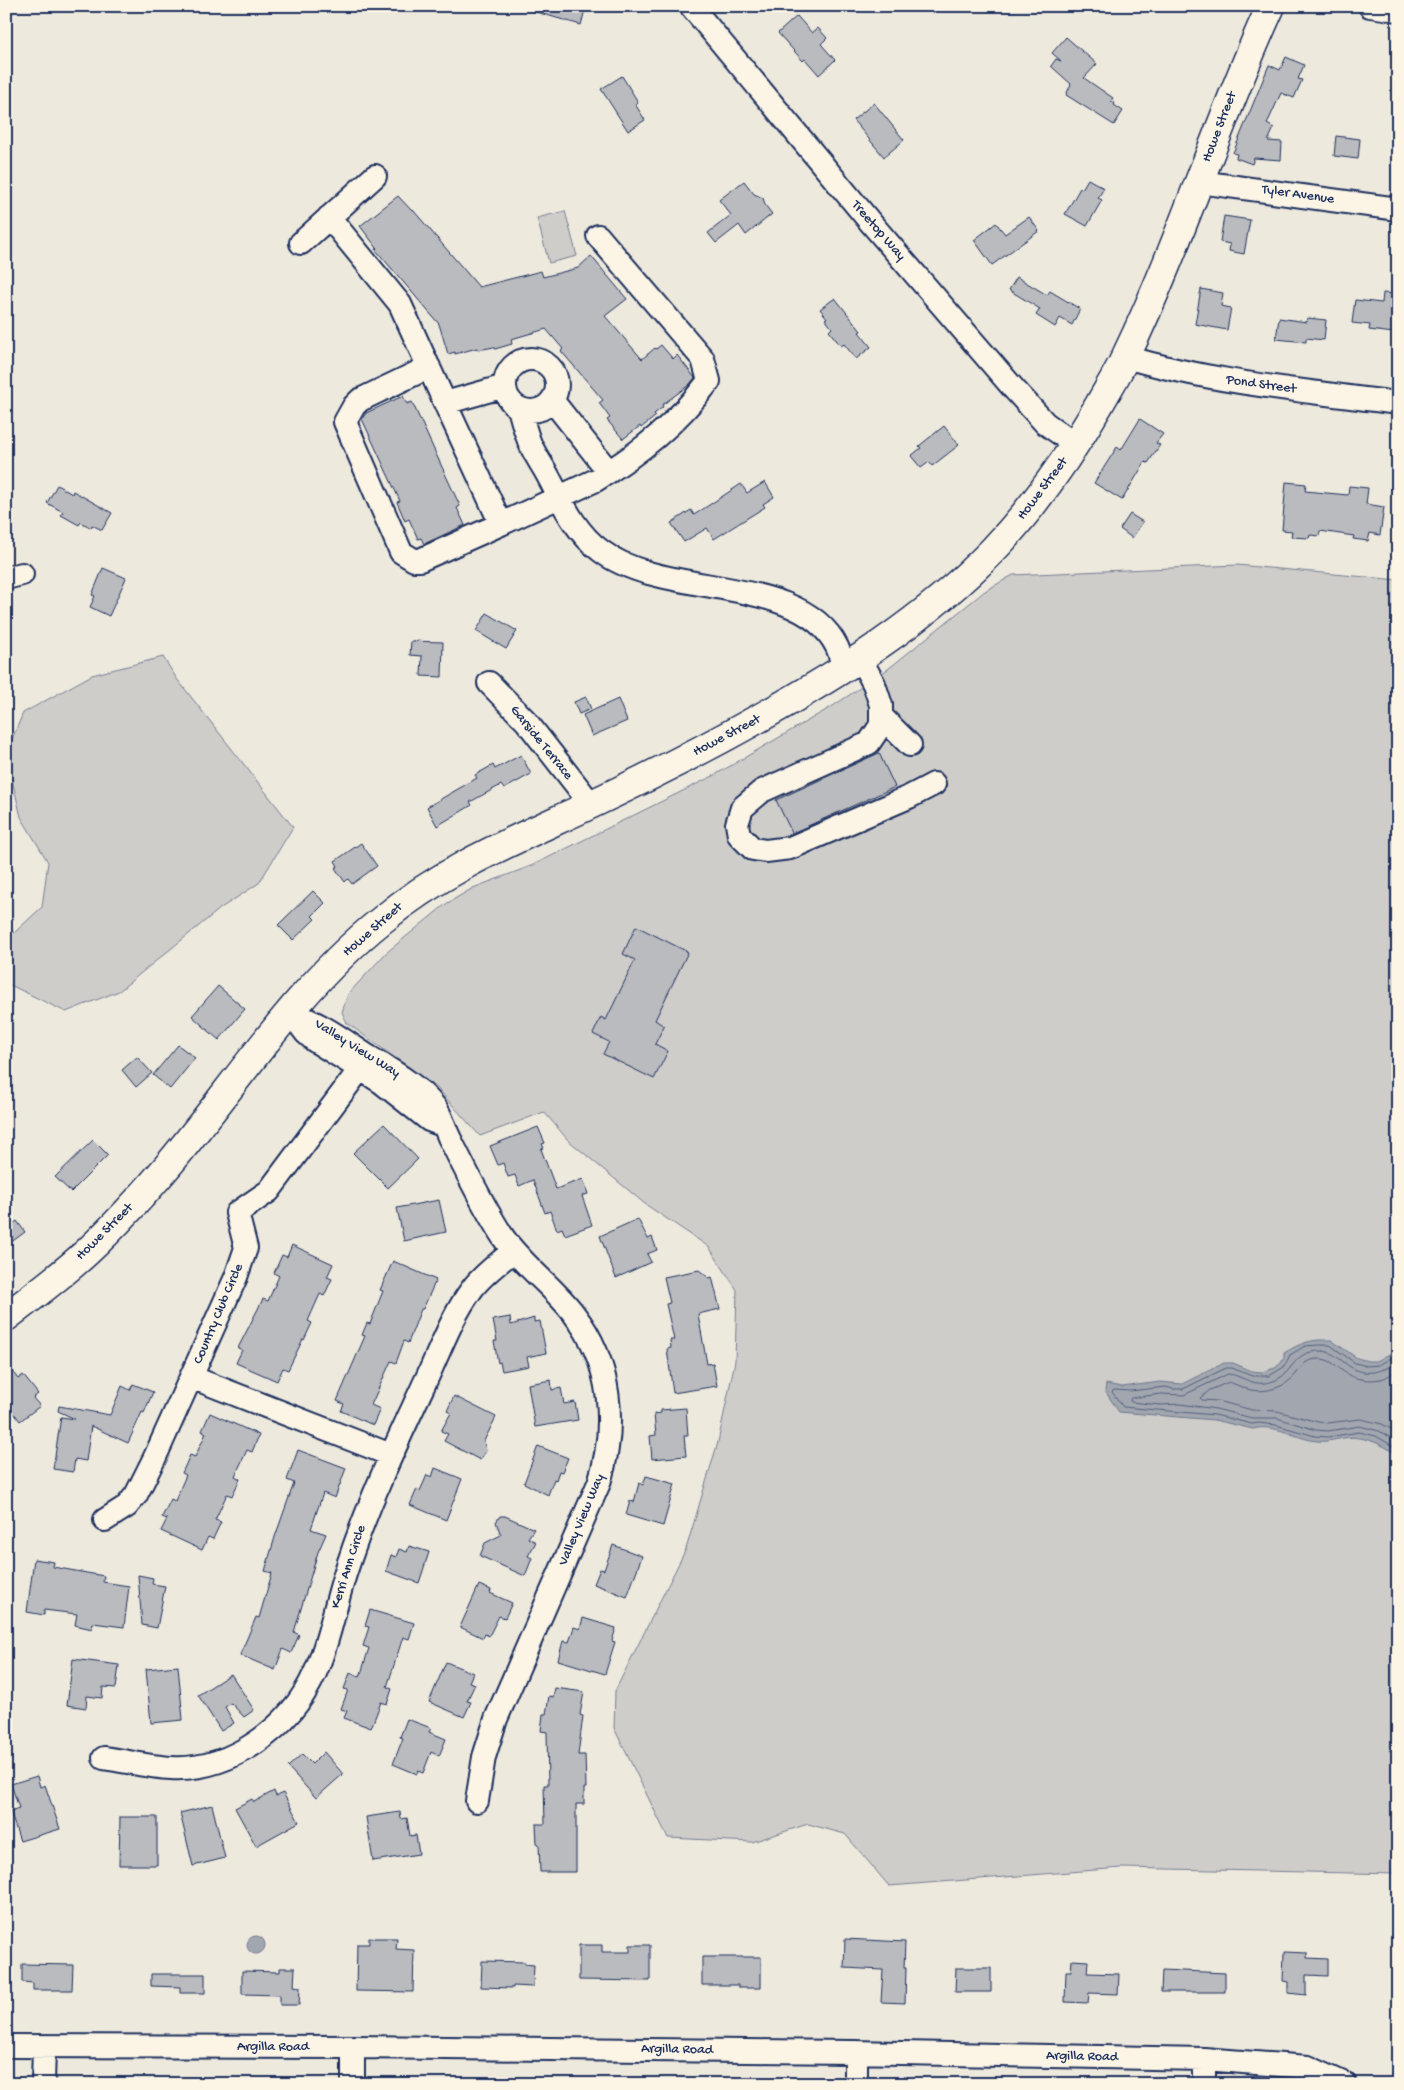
<svg xmlns="http://www.w3.org/2000/svg" width="1404" height="2090" viewBox="0 0 1404 2090" font-family="'Gochi Hand',sans-serif">
	<style>
		.green { fill: #cfcdca; stroke: #757e94 }
		.water { fill: #a2a7af; stroke: #6c778f }
		.lines { fill: none; stroke-linecap: round; stroke-linejoin: round }
		.shore { stroke: #515f7e; stroke-width: 1 }
		.building { fill: #babbbe; stroke: #1b2f5e }
		.minor-casing { stroke: #1b2f5e; stroke-width: 26 }
		.major-casing { stroke: #1b2f5e; stroke-width: 31 }
		.minor { stroke: #fcf5e5; stroke-width: 22 }
		.major { stroke: #fcf5e5; stroke-width: 28 }
		.labels { text-anchor: middle; dominant-baseline: central; stroke-width: 5; stroke-linejoin: round; paint-order: stroke }
		.street-label { font-size: 14px; fill: #1b2f5e; stroke: #fcf5e5 }
	</style>
	<rect width="100%" height="100%" fill="#eee9dd"/>
	<filter id="ink" filterUnits="userSpaceOnUse"><feTurbulence type="fractalNoise" baseFrequency=".02" numOctaves="2"/><feDisplacementMap in="SourceGraphic" scale="10" xChannelSelector="R" yChannelSelector="G"/><feConvolveMatrix kernelMatrix="1 2 1 2 8 2 1 2 1" color-interpolation-filters="sRGB"/></filter>
	<g filter="url(#ink)">
		<path class="green" d="M565,211L577,256L549,263L537,218Z
			M1237,565L1398,580V1874L1121,1868L889,1886L845,1834L808,1824L752,1842L668,1838L614,1728L615,1691L686,1549L718,1442L735,1361L737,1290L709,1247L645,1204L568,1140L544,1112L480,1136L437,1088L347,1023L342,1012L348,994L386,953L446,904L473,888L531,866L713,776L833,706L888,669L985,591L1013,575Z
			M163,657L177,679L293,827L259,883L221,908L119,991L66,1012L6,983V924L14,933L42,907L48,862L21,817L6,754L23,713L92,675Z"/>
		<path class="water" d="M1319,1340H1331L1357,1358L1368,1361H1377L1398,1349V1455C1386,1447 1374,1440 1359,1438C1345,1435 1331,1443 1317,1441C1296,1439 1275,1423 1253,1429L1214,1420L1119,1412L1105,1391L1106,1384L1122,1387L1160,1382L1182,1384L1224,1363H1233L1252,1371L1262,1372L1275,1368L1281,1363L1284,1358V1353C1296,1346 1305,1341 1319,1340Z
			M247 1945a9 9 0 1 1 18 0a9 9 0 1 1-18 0Z"/>
		<g class="lines">
			<path class="shore" d="M1398,1354L1379,1365L1367,1366L1355,1363L1330,1345H1319L1305,1346L1290,1355L1284,1367L1269,1376H1252L1232,1368H1226L1183,1389H1173L1166,1387L1130,1391L1114,1390L1112,1392L1123,1407L1215,1415L1252,1424L1259,1423L1276,1425L1315,1436L1328,1437L1359,1432L1376,1436L1398,1449
				M1398,1362C1380,1373 1363,1378 1345,1363C1337,1357 1332,1352 1322,1351C1288,1350 1296,1379 1265,1383C1250,1385 1241,1375 1228,1374L1184,1395L1161,1394L1131,1398L1130,1400L1131,1402L1160,1405L1180,1404L1216,1409L1252,1418H1277L1316,1430L1328,1431L1360,1426L1379,1431L1398,1442
				M1398,1370C1392,1373 1387,1378 1381,1379C1370,1381 1356,1380 1347,1374C1336,1367 1331,1358 1317,1359C1305,1360 1303,1365 1296,1374C1285,1388 1264,1394 1247,1389C1241,1387 1235,1384 1229,1382L1210,1390L1200,1398L1202,1400L1218,1401L1252,1410L1277,1411L1318,1422L1327,1423L1361,1419L1382,1424L1398,1433"/>
		</g>
		<path class="building" d="M530,6H586L581,25L529,10Z
			M797,16L812,33L818,28L827,38L821,44L835,60L819,75L805,59L803,61L778,33Z
			M1066,37L1097,64L1084,78L1113,98L1111,101L1115,103L1114,105L1123,111L1114,125L1066,95L1071,84L1051,66L1056,59L1061,61L1052,53Z
			M1286,57L1304,65L1298,79L1302,80L1294,98L1281,93L1267,124L1274,128L1268,141L1282,142L1281,160L1254,158L1252,164L1236,158L1237,154L1233,153L1269,65L1280,70Z
			M622,76L638,102L635,104L645,120L628,131L601,89Z
			M874,103L904,140L884,157L853,120Z
			M1336,136L1360,139L1358,159L1334,156Z
			M1088,179L1104,188L1098,198L1102,200L1087,226L1065,214L1080,188L1082,189Z
			M744,181L754,194L763,198L765,205L772,214L746,235L739,225L716,243L708,233L731,215L719,200Z
			M398,196L412,211L413,210L479,287L541,271L543,277L578,268L591,256L627,299L605,316L642,359L655,348L656,349L661,345L673,359L677,355L695,378L689,385L662,405L663,407L654,414L656,416L641,428L640,426L623,439L607,420L610,418L599,403L603,400L561,351L563,349L546,329L511,339L512,344L495,349L494,347L478,350L477,348L455,354V352L448,354L439,324L375,249L377,248L360,226Z
			M1224,216L1250,220L1244,254L1229,251L1230,244L1220,242Z
			M1029,217L1039,231L992,265L974,240L996,223L1005,234Z
			M1017,277L1047,295L1050,291L1080,309L1072,325L1060,318L1055,327L1036,315L1040,309L1009,290Z
			M1201,289L1223,293L1221,306L1231,308L1227,330L1195,324Z
			M1383,293L1396,294L1395,307L1398,308L1394,333L1369,330L1370,325L1352,323L1355,300L1382,303Z
			M835,298L861,331L859,332L871,347L856,359L844,344L841,346L829,331L832,328L825,319L827,318L820,309Z
			M1279,318L1306,322L1307,318L1326,320L1324,340L1306,338V342L1276,339Z
			M403,396L407,404L412,402L460,506L457,508L465,525L424,544L421,538L418,539L409,519L405,521L397,502L400,501L362,419L366,413Z
			M1140,419L1163,434L1156,443L1160,445L1148,463L1145,462L1122,500L1094,483L1117,447L1121,450Z
			M944,426L959,445L932,466L929,462L921,468L911,456L921,448L919,446Z
			M765,482L774,497L763,504L765,507L714,539L707,528L684,542L671,523L691,510L694,515L741,484L747,493Z
			M1286,482L1306,484L1305,491L1348,495L1349,486L1368,488L1366,504L1384,507L1380,535L1370,533L1368,541L1353,539L1354,536L1320,531L1319,536L1310,535L1309,538L1291,537L1292,531L1282,530Z
			M57,485L72,494L73,491L112,513L102,530L92,525L91,528L81,522L79,525L61,515L63,512L47,503Z
			M1130,514L1143,522L1132,538L1120,529Z
			M103,568L126,578L109,616L90,607L95,596L92,595Z
			M487,613L517,631L506,649L476,631Z
			M411,641L443,642L442,677L421,676L422,656L410,655Z
			M586,697L591,709L579,714L574,702Z
			M618,699L627,721L592,736L583,715Z
			M879,753L895,787L792,833L776,800Z
			M521,755L531,774L504,789L501,785L470,802L472,805L437,826L427,807L477,778L475,775L493,765L495,769Z
			M361,843L377,866L352,884L348,879L345,882L335,868L338,866L335,861Z
			M313,891L325,903L312,916L315,919L293,940L278,925Z
			M636,926L688,952L655,1020L664,1026L655,1044L668,1051L654,1079L603,1054L609,1042L593,1034L601,1017L606,1020L635,960L623,954Z
			M218,986L245,1009L219,1040L192,1016Z
			M178,1045L195,1058L170,1089L153,1075Z
			M137,1057L152,1073L136,1087L122,1070Z
			M384,1124L418,1159L388,1188L353,1153Z
			M538,1127L545,1143L542,1144L544,1148L541,1149L556,1189L583,1179L588,1194L582,1196L592,1225L565,1235L562,1228L557,1230L550,1211L545,1213L533,1180L519,1186L515,1175L508,1177L503,1163L498,1165L490,1146Z
			M93,1140L108,1155L71,1192L55,1177Z
			M439,1200L446,1232L404,1241L397,1208Z
			M638,1219L648,1239L652,1237L657,1250L647,1254L651,1262L616,1278L600,1236Z
			M17,1221L25,1232L6,1246V1229Z
			M292,1245L333,1264L327,1277L332,1279L324,1296L320,1294L308,1321L312,1323L304,1340L303,1339L288,1370L283,1368L277,1381L236,1363L242,1350L238,1348L263,1299L268,1301L279,1276L274,1273L282,1255L287,1257Z
			M393,1261L436,1280L423,1309H421L408,1343L404,1341L396,1363L391,1361L371,1405L380,1409L373,1425L341,1411L344,1404L337,1401L365,1336L362,1335L367,1323L370,1324L383,1291L380,1290Z
			M699,1270L709,1278L712,1277L720,1309L698,1314L707,1364L713,1363L717,1386L673,1393L667,1349L671,1348L670,1340H674L666,1304L670,1303L664,1277Z
			M510,1317L511,1325L534,1318V1322L540,1321L546,1353L527,1357L529,1366L502,1371L500,1362L498,1363L494,1341H497L493,1320Z
			M6,1363L18,1379L23,1375L38,1394L33,1398L40,1406L20,1421L13,1412L6,1418Z
			M551,1380L552,1390L561,1388L564,1404L575,1402L578,1420L535,1427L528,1384Z
			M133,1384L153,1392L144,1413L142,1412L128,1443L91,1426L86,1461L75,1459L73,1472L53,1469L61,1417L75,1419L58,1411L59,1406L110,1415L122,1386L130,1390Z
			M454,1396L496,1417L484,1441L486,1451L480,1460L444,1441L448,1434L441,1431L451,1413L447,1411Z
			M686,1408L688,1436H684L686,1456L652,1459L650,1436L656,1435L654,1414L661,1413V1410Z
			M210,1413L259,1435L252,1452L247,1450L235,1476L240,1479L232,1496L227,1494L215,1520L221,1522L213,1539L208,1537L202,1550L161,1531L167,1519L162,1517L171,1499L175,1501L186,1475L182,1473L190,1455L195,1457L206,1433L202,1431Z
			M538,1446L568,1458L562,1472L559,1471L556,1480L554,1479L548,1495L524,1483Z
			M298,1450L346,1468L335,1498L323,1493L311,1529L326,1534L318,1552L294,1632L299,1635L291,1653L283,1649L275,1670L240,1655L256,1617L259,1618L272,1573L265,1571L275,1537L294,1483L287,1480Z
			M435,1468L462,1479L446,1520L410,1505L417,1489L420,1491L427,1475L432,1477Z
			M646,1476L675,1484L663,1526L626,1515L630,1501L634,1502L639,1483L643,1485Z
			M500,1516H505L534,1529L528,1538L536,1542L528,1556L532,1558L525,1576L480,1556L485,1543L501,1535L496,1522Z
			M613,1545L642,1556L627,1597L594,1584L600,1569L604,1570Z
			M409,1546L429,1552L419,1583L386,1571L391,1555L396,1557L399,1549L407,1552Z
			M34,1559L54,1562L53,1567L104,1576L103,1582L129,1586L124,1627L93,1623L92,1629L75,1625L77,1614L44,1610V1615L27,1612Z
			M138,1575L153,1578L152,1584L165,1586L157,1628L142,1625Z
			M479,1585L491,1590L490,1593L512,1603L505,1618L499,1616L489,1636L485,1634L483,1638L460,1627Z
			M370,1610L414,1623L409,1639L403,1637L387,1687L392,1689L387,1704L381,1702L371,1728L344,1718L347,1711L341,1709L348,1690L344,1689L350,1673L360,1677L369,1648L363,1646L369,1627L365,1626Z
			M583,1618L616,1628L612,1641L615,1642L605,1674L558,1660L563,1641L569,1642L574,1627L580,1629Z
			M73,1659L119,1665L116,1688L103,1687L102,1698L87,1696L86,1708L67,1705Z
			M446,1662L473,1673L469,1682L475,1684L467,1701L471,1702L464,1717L429,1702Z
			M178,1666L183,1720L151,1723L146,1669Z
			M231,1674L254,1710L244,1717L231,1703L225,1707L234,1723L221,1731L198,1695Z
			M555,1688L584,1692L580,1715L583,1716L578,1755H585L586,1788H584V1804H576V1872H540L539,1844H537L536,1824H545L544,1785H548L547,1732L541,1731L543,1714H546L549,1696L553,1697Z
			M407,1719L431,1728L429,1732L446,1739L439,1756L431,1752L423,1773L418,1771L417,1774L393,1764L403,1738L400,1737Z
			M324,1752L343,1774L316,1798L288,1767L302,1754L312,1764Z
			M37,1776L40,1787L45,1785L60,1829L20,1841L10,1811L19,1808L11,1784Z
			M274,1791L276,1796L283,1793L299,1822L256,1846L235,1808L252,1799L254,1802Z
			M212,1805L225,1858L193,1866L180,1813Z
			M400,1812L401,1819L407,1818L410,1836L416,1835L419,1854L373,1861L366,1817Z
			M120,1817H157V1865H119Z
			M369,1938H397L396,1949L414,1950L413,1992L356,1991L357,1944H369Z
			M845,1939L905,1942L904,1968H906L905,2003L881,2002L883,1970L844,1968Z
			M579,1945H602V1952H630V1945H650V1981L579,1980Z
			M1284,1952L1307,1953V1958L1328,1959V1976L1306,1975V1995L1288,1993V1982L1283,1981Z
			M702,1957H761V1988H738V1985H702Z
			M1072,1960L1088,1961L1087,1973L1119,1974L1118,1994L1089,1993L1088,2003L1065,2002L1066,1971H1071Z
			M482,1961L525,1962V1964L534,1965L533,1987L513,1986V1988L481,1987Z
			M22,1964L73,1965L72,1990H33V1983L22,1982Z
			M280,1968H295L294,1986L300,1987L299,2005H280V1995L242,1994V1971L280,1972Z
			M956,1968H991V1992H955Z
			M1162,1970L1225,1973V1992H1161Z
			M151,1974H205V1993H180V1987L151,1986Z"/>
		<g class="lines">
			<defs>
				<path id="minor" d="M691,6L871,223L1014,389L1045,423L1076,445
					M1370,6L1398,10
					M1199,182L1398,209
					M329,217L400,304L445,403L505,386
					M301,243L375,176
					M1126,357C1214,383 1306,391 1398,403
					M505 385a26 26 0 1 1 52 0a26 26 0 1 1-52 0Z
					M429,367L360,400L354,406L345,422L401,552L414,560H420L501,524
					M552,400L609,472
					M445,403L501,524L596,480C641,452 676,424 709,381L703,359L598,236
					M519,408C522,419 525,430 529,441C533,452 541,463 547,474C562,502 575,532 601,551C664,599 801,573 837,647C840,653 841,661 844,668
					M6,578L22,574
					M860,658L874,684L881,705V725L869,743L762,791L742,808L737,824L739,835L753,849L766,851L790,848L909,797L934,784
					M489,683L526,721L591,804
					M881,716L910,745
					M290,1013C320,1022 343,1040 369,1057C392,1071 418,1085 435,1107C442,1116 445,1130 451,1141C467,1173 483,1206 503,1237C523,1266 553,1286 574,1314C612,1363 617,1426 599,1483L496,1719L484,1757L477,1801
					M293,1016L306,1033L315,1041L381,1082L429,1120L437,1123
					M191,1377L391,1455
					M105,1520L127,1506L136,1495L155,1457L236,1277L246,1248L237,1213L269,1191L360,1069
					M104,1758C126,1761 149,1767 171,1768C232,1771 291,1727 315,1673C330,1640 335,1603 347,1568C368,1503 397,1442 426,1380C440,1350 452,1316 472,1289C483,1274 499,1263 513,1251
					M6,2046L353,2047L852,2052L1204,2059L1308,2067L1345,2084
					M43,2084L44,2047
					M353,2084V2047
					M856,2084V2052
					M1204,2084V2059"/>
				<path id="major" d="M6,1317C34,1296 62,1275 87,1252C117,1224 145,1193 171,1162C239,1080 298,987 382,920C441,871 510,842 579,810C639,782 699,752 756,720C841,673 925,620 993,550C1035,506 1069,457 1099,405C1108,389 1118,373 1126,356C1181,242 1218,121 1271,6"/>
			</defs>
			<use href="#minor" class="minor-casing"/>
			<use href="#major" class="major-casing"/>
			<use href="#minor" class="minor"/>
			<use href="#major" class="major"/>
		</g>
	</g>
	<g class="labels">
		<g class="street-label">
			<text transform="translate(1220 127) rotate(-69)">Howe Street</text>
			<text transform="translate(1298 195) rotate(8)">Tyler Avenue</text>
			<text transform="translate(878 231) rotate(49)">Treetop Way</text>
			<text transform="translate(1261 385) rotate(8)">Pond Street</text>
			<text transform="translate(1043 489) rotate(-53)">Howe Street</text>
			<text transform="translate(727 736) rotate(-28)">Howe Street</text>
			<text transform="translate(541 743) rotate(51)">Garside Terrace</text>
			<text transform="translate(373 930) rotate(-41)">Howe Street</text>
			<text transform="translate(357 1049) rotate(32)">Valley View Way</text>
			<text transform="translate(105 1232) rotate(-45)">Howe Street</text>
			<text transform="translate(219 1314) rotate(-67)">Country Club Circle</text>
			<text transform="translate(582 1520) rotate(-67)">Valley View Way</text>
			<text transform="translate(349 1567) rotate(-72)">Kerri Ann Circle</text>
			<text x="273" y="2047">Argilla Road</text>
			<text transform="translate(677 2050) rotate(1)">Argilla Road</text>
			<text transform="translate(1082 2057) rotate(1)">Argilla Road</text>
		</g>
	</g>
	<rect width="1404" height="2090" fill="none" stroke="#fcf5e5" stroke-width="25"/>
	<rect x="12" y="12" width="1379" height="2065" fill="none" stroke="#1b2f5e" stroke-width="2" filter="url(#ink)"/>
</svg>
